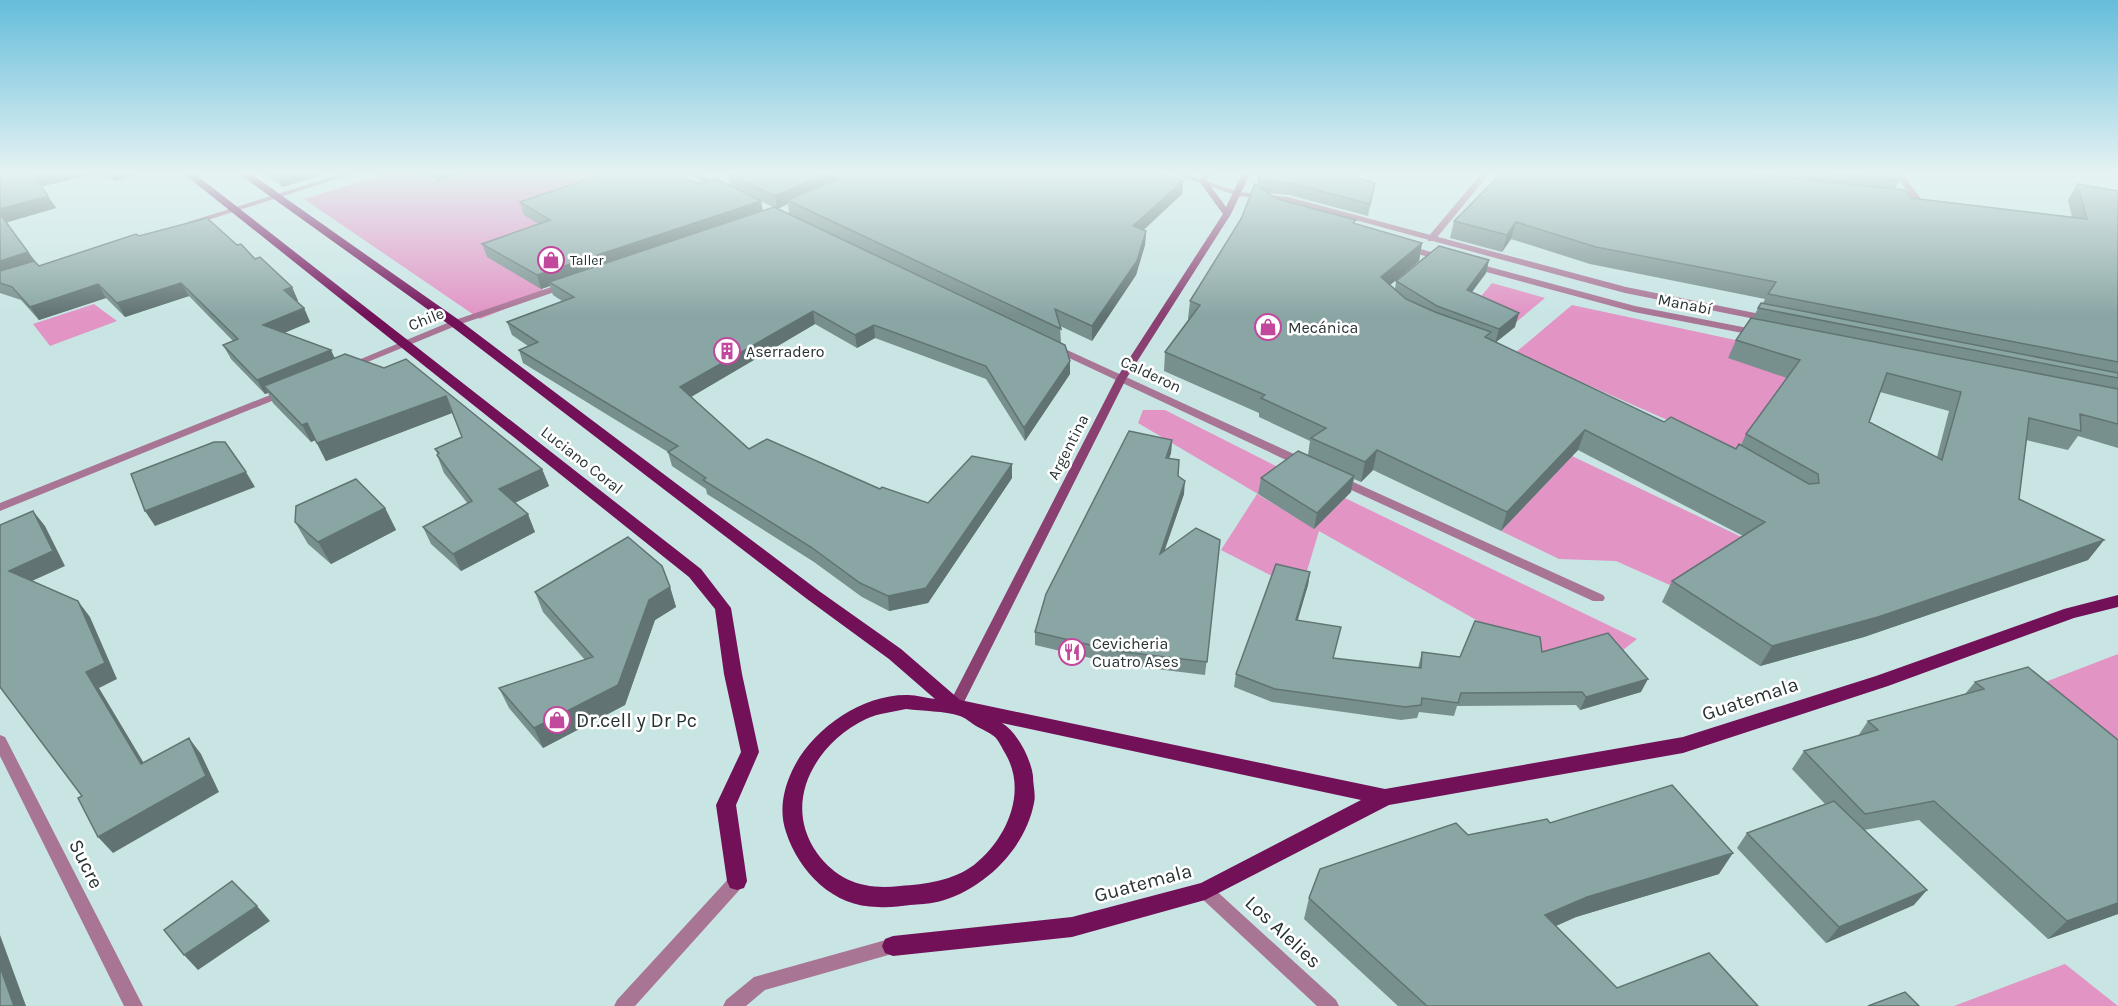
<svg xmlns="http://www.w3.org/2000/svg" width="2118" height="1006" viewBox="0 0 2118 1006" font-family="Karla,sans-serif">
	<style>
		.green { fill: #e294c5 }
		.lines { fill: none; stroke-linecap: round; stroke-linejoin: round }
		.minor { fill: #a97595; fill-rule: evenodd }
		.tertiary { fill: #a97595; fill-rule: evenodd }
		.secondary { fill: #8a4071; fill-rule: evenodd }
		.primary { fill: #721058; fill-rule: evenodd }
		.wall { fill: #778f8d; fill-rule: evenodd }
		.shaded-wall { fill: #617473 }
		.building { fill: #8aa6a4; stroke: #617473; stroke-width: 1.5; fill-rule: evenodd }
		.labels { text-anchor: middle; dominant-baseline: central; stroke-width: 5; stroke-linejoin: round; paint-order: stroke }
		.far-poi-label { font-size: 14px; fill: #273332; stroke: #fff; text-anchor: start }
		.street-label { font-size: 16px; fill: #273332; stroke: #fff }
		.poi-label { font-size: 16px; fill: #273332; stroke: #fff; text-anchor: start }
		.near-street-label { font-size: 20px; fill: #273332; stroke: #fff }
		.near-poi-label { font-size: 20px; fill: #273332; stroke: #fff; text-anchor: start }
	</style>
	<rect width="100%" height="100%" fill="#c8e5e4"/>
	<path class="green" d="M385,174H643L554,233L488,257L547,292L480,319L304,199Z
		M1492,283L1545,298L1514,324L1474,305Z
		M94,304L117,321L50,346L33,324Z
		M1572,305L1740,341L1791,379L1738,451L1515,353Z
		M1143,410H1165L1284,470L1258,494L1138,423Z
		M1572,456L1754,543L1681,590L1616,561L1559,559L1501,531Z
		M1257,494L1314,528L1345,498L1637,639L1613,658L1558,659L1524,647L1319,531L1303,584L1274,577L1221,550Z
		M2118,654V745L2040,684Z
		M2065,964L2118,1006H1954Z"/>
	<g class="lines">
		<path class="minor" d="M341,174H353L195,224L188,222Z
			M689,174H699L726,188L719,190Z
			M1481,174H1489L1434,241H1428V237Z
			M1895,174H1903L1921,199L1920,206L1903,207V203L1913,202V199Z
			M566,282L571,285L569,287L458,325L353,368L349,369L344,366L452,321Z
			M1054,344L1309,461L1311,464L1309,467H1301L1050,349V345Z
			M285,389L290,392L289,394L0,511V503Z
			M1340,476L1603,595L1605,598L1603,601H1593L1336,483L1334,480L1336,477Z
			M737,874L743,876L745,881L743,886L635,1006H614L617,1000L731,876Z
			M1205,883L1211,886L1336,1000L1339,1006H1317L1199,896L1197,891L1199,886Z
			M893,938L899,940L902,946L899,952L765,990L746,1006H723L726,1000L754,977Z"/>
		<path class="tertiary" d="M1174,174H1186L1239,192L1288,197L1626,287L1770,316L1775,319L1770,322L1625,293L1285,201L1238,196Z
			M1404,244L1448,257L1449,259L1445,262L1401,249L1400,247Z
			M1471,262L1635,306L1758,330L1763,333L1758,336L1634,312L1468,267L1466,265Z
			M0,735L5,737L143,1006H124L0,756Z"/>
		<path class="secondary" d="M1203,174H1211L1207,181L1226,207L1242,174H1250L1231,214L1126,379L960,710L955,712L950,710L948,706L1116,379L1223,214L1199,181Z"/>
		<path class="primary" d="M184,174H195L701,569L731,608L742,674L759,752L736,805L747,881L744,888L737,890L730,888L727,881L716,805L741,752L724,674L715,609L689,577Z
			M239,174H251L459,320L819,591L901,649L960,700L1385,789L1683,737L1876,676L2064,609L2118,595V607L2074,618L1888,686L1683,753L1389,805L1205,900L1072,937L893,956L885,953L882,946L885,939L893,936L1072,917L1201,883L1361,800L1002,723C1017,732 1031,759 1033,776C1033,785 1036,795 1034,803C1025,850 982,891 937,902C928,904 919,904 910,905C900,906 889,908 878,907C833,907 799,872 786,832C779,812 783,790 792,771C811,730 861,694 908,695C917,695 926,698 935,699L889,659L807,599L451,326ZM906,709C923,711 944,711 960,716C966,718 971,723 976,726C982,729 990,733 995,737C999,741 1002,748 1005,753C1028,791 1007,839 974,865C952,881 926,884 900,886C866,890 838,882 817,853C781,802 816,743 866,719C879,713 893,712 906,709Z"/>
	</g>
	<path class="wall" d="M0,174H94L41,186L56,208L6,222L39,266L139,236L237,245L292,287L298,301H296L304,308L310,322L284,333L335,358L384,368L542,469L549,486L515,503L535,532L461,571L431,544L423,527L468,504L444,473L437,455H438L435,449L462,437L452,413L326,461L315,440L311,442L273,403L268,393L265,394L231,359L223,345L233,341L189,296L125,317L106,298L39,320L21,300L0,293Z
		M95,174H139L115,181Z
		M265,174H323L283,187Z
		M426,174H459L438,181Z
		M728,174H837L838,179L1183,181L1182,194L1143,230L1146,231L1145,245L1136,275L1092,341L1060,326L1061,343L1070,374L1025,441L986,379L875,338L857,348L815,324L691,397L749,449L928,503L1012,478L928,603L889,611L862,597L814,562L707,494L706,489L672,466L668,452L523,363L519,350L528,346L512,335L507,322L562,301L553,295L550,286L541,289L487,257L482,244L539,224L524,215L520,202L699,184L730,185ZM761,201L777,209L788,204L789,214L943,287L763,211Z
		M1261,174H1361L1360,178L1375,183L1368,216L1289,195L1268,193L1277,199L1356,224L1422,243L1419,261L1390,285L1395,289L1396,281L1489,260L1486,273L1472,292L1515,327L1496,342L1664,422L1736,449L1741,445L1746,434L1787,378L1728,358L1736,340L1753,318L1758,308L1763,303L1765,299L1590,264L1511,239L1502,252L1450,238L1454,221L1501,174H1895L1899,180L1895,189L1911,198L2072,217L2068,200L2077,184L2118,191V448L2078,436L2068,450L2026,440L2019,499L2104,540L2088,560L1864,637L1760,666L1662,602L1672,581L1743,536L1578,450L1501,531L1373,470L1361,482L1354,479L1351,492L1314,529L1258,494L1261,478L1308,455L1310,441L1259,417V413L1164,371L1165,352L1189,320L1188,319L1190,301L1241,219L1257,186L1258,180ZM1880,392L1949,411L1937,457L1869,422Z
		M1172,440L1171,453L1169,458L1178,476L1184,494L1164,551L1220,540L1205,675L1116,664L1035,645V632Z
		M385,508L396,530L331,564L308,544L295,522Z
		M1310,572L1308,585L1297,620L1334,658L1418,668L1422,652L1460,657L1542,652L1641,692L1580,710L1576,705L1457,706L1454,716L1419,712L1417,718L1401,720L1272,702L1234,687L1236,674Z
		M670,587L676,607L655,620L625,705L543,748L509,708L499,688L585,660L543,612L535,592Z
		M1975,682L2118,740V914L2048,939L1919,820L1864,830L1914,905L1826,943L1737,848L1747,833L1825,804L1792,769L1804,751L1858,736L1868,721L1965,694Z
		M1550,823L1719,874L1576,917L1556,926L1617,988L1758,1006H1398L1304,919L1309,898L1468,835Z"/>
	<path class="shaded-wall" d="M33,174H94L40,187Z
		M111,174H139L115,181Z
		M277,174H323L283,187Z
		M436,174H459L438,181Z
		M825,174H837L838,182L787,200L788,204L777,209L775,196Z
		M1183,181L1182,194L1133,240V226Z
		M48,196L56,208L5,223L0,215V209Z
		M761,201L763,214L549,282L550,286L541,289L537,275Z
		M1516,222L1511,239L1502,252L1507,235Z
		M1146,231L1145,245L1136,275L1092,341V326Z
		M1422,243L1419,261L1378,295L1381,277Z
		M28,252L37,265L0,277V261Z
		M1489,260L1486,273L1463,304L1467,290Z
		M181,283L189,296L125,317L117,303Z
		M98,284L106,298L39,320L30,307Z
		M292,287L298,301L291,304L284,290Z
		M304,308L310,322L270,339L263,325Z
		M813,311L815,324L684,401L680,387Z
		M1519,313L1515,327L1495,343L1499,329Z
		M874,325L875,338L857,348L855,335Z
		M331,350L338,365L264,386L268,393L265,394L257,380Z
		M1070,361V374L1025,441L1024,428Z
		M446,396L452,413L326,461L317,443Z
		M307,423L316,440L311,442L302,425Z
		M1585,430L1578,450L1501,531L1507,512Z
		M1172,440L1171,453L1165,470L1166,458Z
		M1377,450L1373,470L1361,482L1365,462Z
		M1012,464V478L928,603L889,611L888,596Z
		M542,469L549,486L506,507L499,489Z
		M246,472L255,487L155,526L145,511Z
		M1354,476L1351,492L1314,529L1317,513Z
		M1185,481L1184,494L1159,567L1160,554Z
		M385,508L396,530L331,564L318,542Z
		M33,511L45,526L65,566L21,586L9,571Z
		M528,514L535,532L461,571L453,554Z
		M2104,540L2088,560L1864,637L1760,666L1772,646Z
		M1310,572L1308,585L1294,633L1296,620Z
		M670,587L676,607L655,620L625,705L543,748L534,728L649,600Z
		M78,601L90,617L117,679L99,688L154,780L141,764L86,672Z
		M1648,679L1641,692L1580,710L1586,697Z
		M189,738L201,754L219,792L113,853L98,837Z
		M1733,853L1719,874L1576,917L1535,935L1545,915L1587,897Z
		M1927,890L1914,905L1826,943L1839,927Z
		M2118,903V914L2048,939L2067,921Z
		M257,906L270,921L198,970L184,955Z
		M0,935L26,1006H14L0,967Z"/>
	<path class="building" d="M0,174H34H33L48,196L0,209Z
		M604,174H677L699,184L715,178L761,201L537,275L482,244L550,220L520,202Z
		M728,174H825L775,196Z
		M850,174H1162L1183,181L1133,226L1146,231L1137,261L1092,326L1055,309L1061,329L787,200Z
		M1261,174H1359L1358,178L1375,183L1370,204L1290,183L1258,180Z
		M1501,174H1748L1905,190L1911,198L2087,219L2077,184L2118,191V362L1768,294L1776,282L1596,247L1516,222L1507,235L1454,221Z
		M1838,174H1895L1899,180Z
		M1255,184L1277,199L1356,220L1353,223L1422,243L1381,277L1406,299L1435,312L1491,332L1485,337L1664,422L1671,417L1736,449L1739,444L1809,484L1819,483L1818,474L1746,434L1800,360L1736,340L1751,318L2118,389V424L2080,414L2081,431L2029,418L2019,499L2104,540L1878,617L1772,646L1672,581L1765,522L1585,430L1507,512L1377,450L1365,462L1311,438L1326,428L1261,398L1265,395L1165,352L1200,305L1190,301L1241,219ZM1887,373L1961,392L1942,460L1869,422Z
		M774,207L1065,345L1070,361L1024,428L986,366L874,325L855,335L813,311L680,387L749,449L767,439L880,489L882,487L928,503L972,456L1012,464L926,588L888,596L860,583L811,547L703,480L706,478L668,452L678,446L519,350L538,342L507,322L574,297L549,282Z
		M0,214L28,252L0,261Z
		M207,218L237,245L241,244L255,259L260,257L292,287L284,290L304,308L263,325L331,350L257,380L223,345L238,339L181,283L117,303L98,284L30,307L12,287L0,283V271L34,261L39,266L136,234L139,236Z
		M1439,246L1489,260L1467,290L1519,313L1499,329L1437,306L1396,281Z
		M1761,303L2118,373V378L1758,308Z
		M345,354L384,368L406,359L542,469L499,489L528,514L453,554L423,527L472,501L437,455L439,453L435,449L462,437L446,396L317,443L307,423L302,425L264,386Z
		M1129,431L1172,440L1166,458L1179,460L1178,476L1185,481L1160,554L1196,528L1220,540L1207,662L1116,651L1035,632L1046,594Z
		M214,442H225L246,472L145,511L131,474Z
		M1298,451L1354,476L1317,513L1261,478Z
		M356,479L385,508L318,542L295,522L296,506Z
		M33,511L53,551L9,571L78,601L105,663L86,672L141,764L189,738L206,776L98,837L78,798L82,796L0,687V525Z
		M628,537L662,566L670,587L649,600L618,685L534,728L499,688L593,657L535,592Z
		M1276,564L1310,572L1296,620L1341,627L1333,658L1421,668L1422,652L1460,657L1475,621L1540,637L1542,652L1608,633L1648,679L1586,697L1582,692L1461,693L1458,703L1422,698L1421,705L1405,707L1275,689L1236,674Z
		M2028,667L2118,740V903L2067,921L1934,801L1865,814L1804,751L1878,730L1868,721L1984,689L1975,682Z
		M1672,785L1733,853L1587,897L1545,915L1617,988L1709,953L1758,1006H1427L1309,898L1320,869L1456,823L1468,835L1547,819L1550,823Z
		M1834,801L1927,890L1839,927L1747,833Z
		M232,881L257,906L184,955L164,930Z
		M0,967L14,1006H0Z
		M1905,992L1919,1006H1868Z"/>
	<linearGradient id="sky" x2="0" y2="1"><stop stop-color="#65bddb"/><stop offset="0.55" stop-color="#e6f3f3"/><stop offset="1" stop-color="#e6f3f3" stop-opacity="0"/></linearGradient>
	<rect width="2118" height="315" fill="url(#sky)"/>
	<defs>
		<symbol id="shop-ring" viewBox="-11 -11 22 22"><circle r="9.5" fill="#fff" stroke="#c1489c" stroke-width="1.5"/><path d="M-5-2.5h2.3a2.7 3.5 0 0 1 5.4 0H5L5.5 6h-11ZM-1.5-2.5h3a1.5 2.3 0 0 0-3 0Z" fill="#c1489c"/></symbol>
		<symbol id="building-ring" viewBox="-11 -11 22 22"><circle r="9.5" fill="#fff" stroke="#c1489c" stroke-width="1.5"/><path d="M-4-6H4V6H1V3H-1V6H-4ZM-2.5-4.3h1.7v1.8h-1.7ZM.8-4.3h1.7v1.8H.8ZM-2.5-1h1.7V.8h-1.7ZM.8-1h1.7V.8H.8Z" fill="#c1489c"/></symbol>
		<symbol id="restaurant-ring" viewBox="-11 -11 22 22"><circle r="9.5" fill="#fff" stroke="#c1489c" stroke-width="1.5"/><path d="M-5-6h1v4h1v-4h1v4h1v-4h1v5L-1.5 .5V6h-2V.5L-5-1ZM5-6V6H3V1.5H1.5Q1.5-4 5-6Z" fill="#c1489c"/></symbol>
	</defs>
	<g fill-rule="evenodd">
		<use href="#shop-ring" x="536" y="245" width="30" height="30"/>
		<use href="#shop-ring" x="1253" y="312" width="30" height="30"/>
		<use href="#building-ring" x="712" y="336" width="30" height="30"/>
		<use href="#restaurant-ring" x="1057" y="637" width="30" height="30"/>
		<use href="#shop-ring" x="542" y="705" width="30" height="30"/>
	</g>
	<g class="labels">
		<g class="far-poi-label">
			<text x="570" y="260">Taller</text>
		</g>
		<g class="street-label">
			<text transform="translate(1685 304) rotate(11)">Manabí</text>
			<text transform="translate(426 319) rotate(-22)">Chile</text>
			<text transform="translate(1151 374) rotate(25)">Calderon</text>
			<text transform="translate(1068 447) rotate(-63)">Argentina</text>
			<text transform="translate(582 460) rotate(38)">Luciano Coral</text>
		</g>
		<g class="poi-label">
			<text x="1288" y="327">Mecánica</text>
			<text x="746" y="351">Aserradero</text>
			<text x="1092" y="643">Cevicheria<tspan x="1092" dy="18">Cuatro Ases</tspan></text>
		</g>
		<g class="near-street-label">
			<text transform="translate(1750 699) rotate(-18)">Guatemala</text>
			<text transform="translate(86 864) rotate(63)">Sucre</text>
			<text transform="translate(1143 883) rotate(-15)">Guatemala</text>
			<text transform="translate(1283 932) rotate(43)">Los Alelies</text>
		</g>
		<g class="near-poi-label">
			<text x="576" y="720">Dr.cell y Dr Pc</text>
		</g>
	</g>
</svg>
